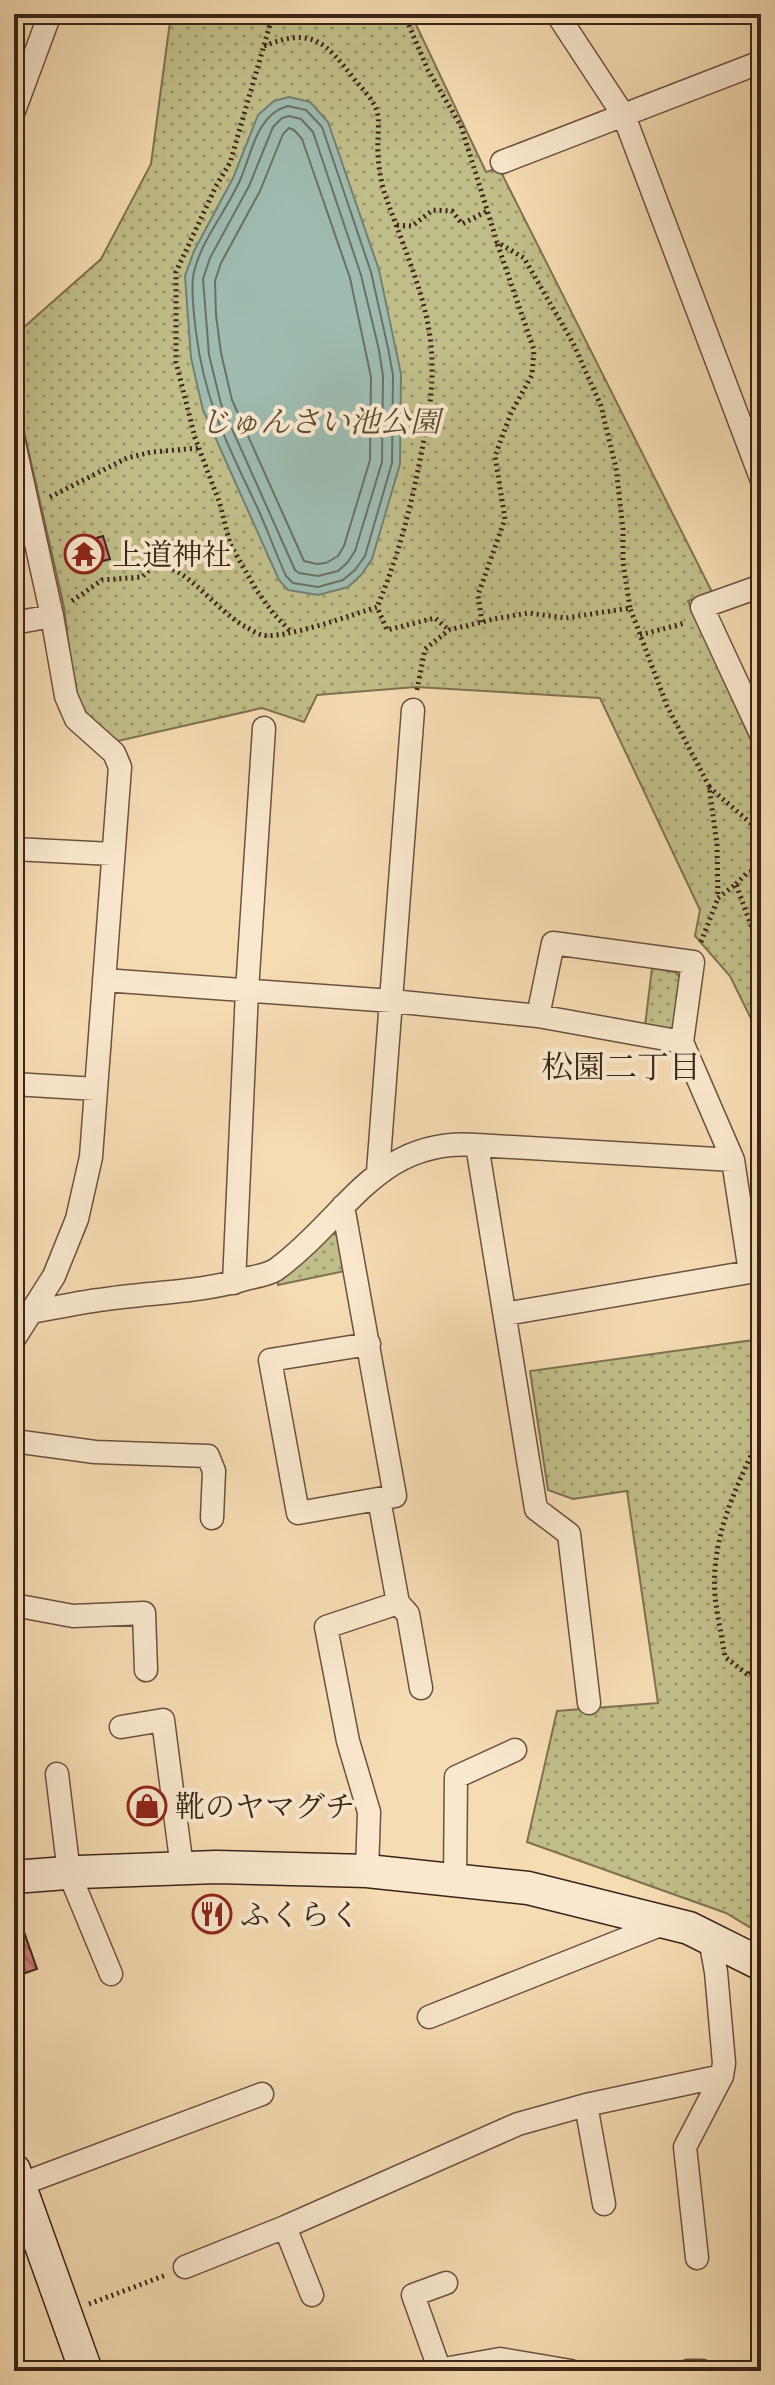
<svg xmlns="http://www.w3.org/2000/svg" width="775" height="2385" viewBox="0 0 775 2385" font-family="'EB Garamond','Noto Serif JP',serif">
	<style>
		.park { fill: url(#park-dots); stroke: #7e7250; stroke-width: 2 }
		.water { fill: #9dbbaf; stroke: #767f73; stroke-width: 2 }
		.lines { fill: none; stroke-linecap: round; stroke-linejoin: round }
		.shore { stroke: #6c7064; stroke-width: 2 }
		.building { fill: url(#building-back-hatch); stroke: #3b2418; stroke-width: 2 }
		.street-casing { stroke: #6a523f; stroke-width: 25 }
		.secondary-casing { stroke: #3b2418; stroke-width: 35 }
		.path { stroke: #3b2418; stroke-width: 5; stroke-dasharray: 2 4; stroke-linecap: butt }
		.street { stroke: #f9e8ce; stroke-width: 22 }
		.secondary { stroke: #f9e8ce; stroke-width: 32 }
		.labels { text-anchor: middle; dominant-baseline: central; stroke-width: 8; stroke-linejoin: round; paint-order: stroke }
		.park-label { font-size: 30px; font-style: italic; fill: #5c4b34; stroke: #f9e8ce }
		.poi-label { font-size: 30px; fill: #3b2418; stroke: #f9e8ce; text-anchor: start }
		.neighbourhood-label { font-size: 32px; fill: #3b2418; stroke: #f9e8ce }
	</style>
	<defs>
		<pattern id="park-dots" width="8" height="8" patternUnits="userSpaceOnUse" patternTransform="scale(2)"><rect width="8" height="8" fill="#c1bf89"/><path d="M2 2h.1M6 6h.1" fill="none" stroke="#9e9b6f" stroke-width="1.8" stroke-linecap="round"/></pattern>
		<pattern id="building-back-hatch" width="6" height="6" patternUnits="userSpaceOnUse" patternTransform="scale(2)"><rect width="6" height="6" fill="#cd7e73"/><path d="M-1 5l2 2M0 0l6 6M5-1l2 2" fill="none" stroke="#a8675d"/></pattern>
	</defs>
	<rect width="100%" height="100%" fill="#f6dcb3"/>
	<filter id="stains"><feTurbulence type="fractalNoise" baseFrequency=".0025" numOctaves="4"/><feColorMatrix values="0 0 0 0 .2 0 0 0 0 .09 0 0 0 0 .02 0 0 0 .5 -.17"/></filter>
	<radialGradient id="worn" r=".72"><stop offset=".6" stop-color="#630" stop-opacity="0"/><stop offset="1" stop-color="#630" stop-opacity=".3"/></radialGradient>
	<path class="park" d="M171,14H411L486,172L499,168L712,592L688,601L761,762V1039L730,976L695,936L700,910L600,698L416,687L317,695L304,722L262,708L118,741L91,719L75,697L64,607L14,387V336L101,259L151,164Z
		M652,968L675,972L686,983L679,1024L667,1030L645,1026Z
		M325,1231L337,1235L345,1271L278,1285V1277Z
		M761,1339V1934L726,1913L527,1842L557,1711L658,1703L627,1491L573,1499L548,1490L530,1371Z"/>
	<path class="water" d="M289,97L310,102L328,122L379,270L401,374L400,464L372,559L361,575L348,587L318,595L288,590L279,580L203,410L191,358L185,276L194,251L233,178L258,115L274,101Z"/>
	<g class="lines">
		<path class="shore" d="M288,106L306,110L322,127L371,272L388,348L393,375L392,463L365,556L355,570L343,580L318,587L293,583L286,576C276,554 268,531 258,509C228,445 205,404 196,332C194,315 191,294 193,277C199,242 227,211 241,178C252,152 257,114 288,106Z
			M289,116L301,119L313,132L361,275L379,350L383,376L382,462L355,551L347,563L338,571L318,576L299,573L295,570L221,404L209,355L203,279L210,258L249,186L273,127L282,118Z
			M289,128L294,130L302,139L350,278L371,377L370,460L344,546L338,556L326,563L317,564L304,561L232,400L221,353L216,315L215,281L221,263L260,191L283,134Z"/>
	</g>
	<path class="building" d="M103,536L110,559L87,566L80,543Z
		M17,1912L37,1969L14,1977V1913Z"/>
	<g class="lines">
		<defs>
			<path id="street" d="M557,14L624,116L761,478
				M14,111L50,14
				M502,162L761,62
				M14,443L52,616L66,696L76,719L114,753L120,767L91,1157L77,1219L54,1276L14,1339
				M761,586L702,607L761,734
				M14,623L52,616
				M14,849L112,854
				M104,980L392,1001L538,1016L553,943L693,962L682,1042L733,1160L750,1272L505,1314
				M538,1016L682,1042
				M14,1084L96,1089
				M378,1172L413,710
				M343,1206L395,1496L298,1513L270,1360L369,1344
				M234,1283L247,991L264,728
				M32,1312C54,1308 76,1303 99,1300C149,1292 200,1293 249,1278C258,1276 271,1274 278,1268C347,1217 377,1137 477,1145
				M14,1441L95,1452L208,1456L214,1471L212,1518
				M398,1603L408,1614L421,1688
				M14,1605L73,1616L144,1613L146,1670
				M589,1703L569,1534L536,1509L477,1145L733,1160
				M121,1727L163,1720L182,1868
				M57,1774L69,1873L111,1974
				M367,1871L369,1812L348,1741L326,1627L398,1603L379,1499
				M455,1880L456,1777L515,1750
				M429,2017L668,1922
				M586,2105L604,2204
				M19,2185L262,2094
				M285,2227L312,2295
				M697,2258L685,2147L722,2076
				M185,2267L285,2227L518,2124L586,2105L722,2076L724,2063L716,1972L710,1939
				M439,2368L413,2295L446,2283
				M433,2371L500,2359L571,2371
				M688,2371H702"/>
			<path id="secondary" d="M14,1877L79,1872L216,1867L367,1871L528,1888L689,1928L761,1964
				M14,2170L86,2371"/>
		</defs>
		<use href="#street" class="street-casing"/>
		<use href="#secondary" class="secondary-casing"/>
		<path class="path" d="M273,14L230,163L216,186L176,272V362L195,438L220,504L230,544L257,591L273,613L290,631
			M404,14L428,70L461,126L497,242L524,258L573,343L601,406L616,468L623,529V562L630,608
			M264,46C313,26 326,43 355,80C364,91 376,102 378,116C379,123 378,132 378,140C377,158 380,183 387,200C405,252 432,308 432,364C433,395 427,424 421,455C411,507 398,558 377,607
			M397,225L412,226L433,210L452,211L462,224L487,211
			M50,497L127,458L152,452L198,448
			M72,601L102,580L142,577L155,564C186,565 216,611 246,627C250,629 257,634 262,635C282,640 355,614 377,607L387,630L435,618L449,630
			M482,622L478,595L505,519L495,456L511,413L532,375L534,350L497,243
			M640,635L685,623
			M417,690L425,649L449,630L494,619L528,613L566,618L630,608L667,706L709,786L717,845L718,898L736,884L761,953
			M709,787L761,832
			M736,884L747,873L761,868
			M701,942L718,898
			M761,1442L756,1445C733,1493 711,1541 715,1595C717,1616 722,1637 725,1657L748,1675L761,1678
			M749,1674L761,1665
			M89,2304L166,2275"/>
		<use href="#street" class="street"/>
		<use href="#secondary" class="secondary"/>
	</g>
	<defs>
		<symbol id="temple-ring" viewBox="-11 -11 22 22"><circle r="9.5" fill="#f9e8ce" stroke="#8f2418" stroke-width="1.5"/><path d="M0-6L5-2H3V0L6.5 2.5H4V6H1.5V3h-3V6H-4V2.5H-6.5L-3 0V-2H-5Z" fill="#8f2418"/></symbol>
		<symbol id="shop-ring" viewBox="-11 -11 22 22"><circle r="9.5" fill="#f9e8ce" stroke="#8f2418" stroke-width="1.5"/><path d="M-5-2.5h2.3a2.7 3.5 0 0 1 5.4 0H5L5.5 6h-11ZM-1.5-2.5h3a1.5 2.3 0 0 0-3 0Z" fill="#8f2418"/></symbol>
		<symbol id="restaurant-ring" viewBox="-11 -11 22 22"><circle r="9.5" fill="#f9e8ce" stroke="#8f2418" stroke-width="1.5"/><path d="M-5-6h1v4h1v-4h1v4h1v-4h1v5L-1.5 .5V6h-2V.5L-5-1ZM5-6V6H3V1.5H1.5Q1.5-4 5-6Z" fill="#8f2418"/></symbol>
	</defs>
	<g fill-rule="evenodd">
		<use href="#temple-ring" x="62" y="532" width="44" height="44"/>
		<use href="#shop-ring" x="125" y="1784" width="44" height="44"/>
		<use href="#restaurant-ring" x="190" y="1892" width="44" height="44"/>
	</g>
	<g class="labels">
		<g class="park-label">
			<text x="320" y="421">じゅんさい池公園</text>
		</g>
		<g class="poi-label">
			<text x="112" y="554">上道神社</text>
			<text x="175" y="1806">靴のヤマグチ</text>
			<text x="240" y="1914">ふくらく</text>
		</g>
		<g class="neighbourhood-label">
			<text x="621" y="1067">松園二丁目</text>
		</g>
	</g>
	<rect width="775" height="2385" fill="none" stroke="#f6dcb3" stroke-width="48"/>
	<rect x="16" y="16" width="743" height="2353" fill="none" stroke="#3b2418" stroke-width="4"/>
	<rect x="24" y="24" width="727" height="2337" fill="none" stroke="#3b2418" stroke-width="2"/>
	<rect width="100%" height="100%" filter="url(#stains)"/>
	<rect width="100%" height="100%" fill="url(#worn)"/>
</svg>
